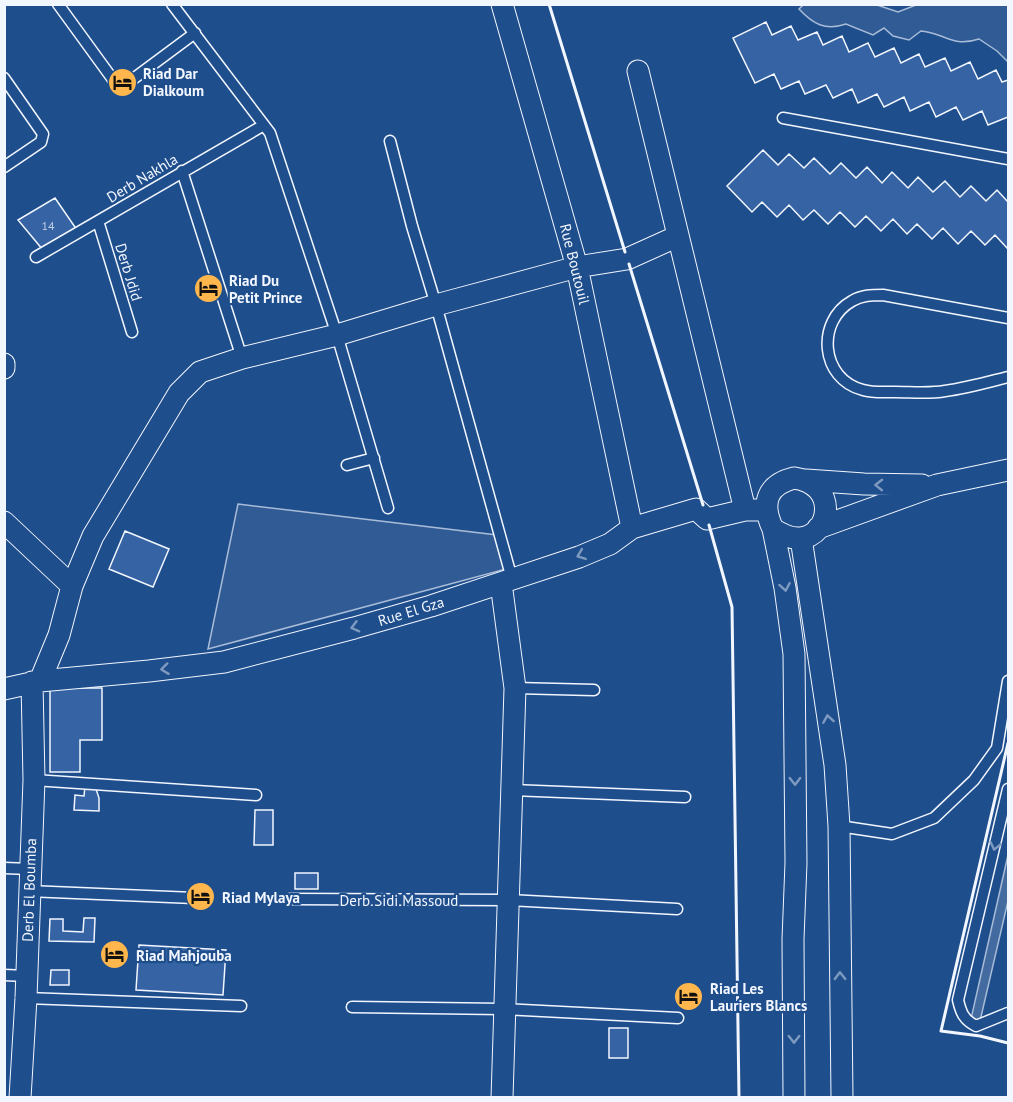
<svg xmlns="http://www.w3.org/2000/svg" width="1013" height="1102" viewBox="0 0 1013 1102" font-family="'PT Sans',sans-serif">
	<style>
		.green { fill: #305b95; stroke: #a8bbd7; stroke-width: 1.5 }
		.water { fill: #446ba0; stroke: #a8bbd7; stroke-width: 1.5 }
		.building { fill: #3563a3; stroke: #f2f6ff; stroke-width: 1.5 }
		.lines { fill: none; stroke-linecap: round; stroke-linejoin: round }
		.lane-casing { stroke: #f2f6ff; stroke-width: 13 }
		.street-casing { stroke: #f2f6ff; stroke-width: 23 }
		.lane { stroke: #1f4e8c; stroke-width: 10 }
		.street { stroke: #1f4e8c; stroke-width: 21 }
		.wall { stroke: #f2f6ff; stroke-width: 3 }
		.oneway { stroke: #7e9ac0 }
		.labels { text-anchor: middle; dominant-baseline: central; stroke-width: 4.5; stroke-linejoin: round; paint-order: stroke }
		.number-label { font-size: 12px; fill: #c3d1e8 }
		.poi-label { font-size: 15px; font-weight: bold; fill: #f2f6ff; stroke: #1f4e8c; text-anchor: start }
		.street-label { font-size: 15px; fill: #f2f6ff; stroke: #1f4e8c }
	</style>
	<rect width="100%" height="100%" fill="#1f4e8c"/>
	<path class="green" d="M877,5L898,12L916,5H1008V62L997,51L979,39C951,48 946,33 921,31L909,40L893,36L884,28L873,35L846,24C825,31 813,24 799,9L803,5Z
		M238,504L497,535L506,569L208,649Z"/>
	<path class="water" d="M1008,855V901L980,1021L971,1019Z"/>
	<path class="building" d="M766,22L772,35L791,26L798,40L817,32L823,45L842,36L849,52L868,43L875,57L894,48L901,63L919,54L925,67L945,58L951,71L970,62L978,79L996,70L1002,82L1008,80V117L988,125L982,111L963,120L956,107L936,117L929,102L910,111L904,97L884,107L877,94L858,103L852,89L833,98L826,85L805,94L799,81L781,89L774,74L755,83L733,38Z
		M763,150L778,165L789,154L804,168L814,158L830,174L841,163L856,178L867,167L882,183L892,172L908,188L918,177L933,192L945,181L960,197L971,186L986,201L997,190L1008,202V249L995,235L985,245L971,231L958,244L943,228L932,239L917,224L907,234L893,219L881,231L866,216L855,227L840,212L828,224L814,210L803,220L789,205L777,217L762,202L752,212L727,186Z
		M55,198L77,230L43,250L18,220Z
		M125,531L169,549L153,587L109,569Z
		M50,688H102V740H80V772H50Z
		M85,786H95L99,798V811L74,810L75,795L84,796Z
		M255,810H273V845H254Z
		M295,873H318V889H295Z
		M84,918H95L94,942L49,941L50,919H63V931L83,932Z
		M139,945L226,950L223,995L136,990Z
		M51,970H69V985H50Z
		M609,1028H628V1058H609Z"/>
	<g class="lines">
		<defs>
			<path id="lane" d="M58,4L114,81L118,84L125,85L195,33
				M172,4L270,133L337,335L388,508
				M4,78L43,134L41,142L4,167
				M783,118L1008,159
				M390,141L412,226L436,305L512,579
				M182,171L242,358
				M98,221L132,332
				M36,257L264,125
				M1008,318L883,295C872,295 862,295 852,301C816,321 820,379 863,390C873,393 884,392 895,392C911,392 929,394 945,391C967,388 988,382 1008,377
				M347,465L374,458
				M515,688L594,690
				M34,780L256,795
				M1008,789L958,1000C961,1013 964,1020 976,1026L1008,1013
				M512,790L685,797
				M839,826L892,834L934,818L974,780L997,748L1008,681
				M4,868L30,869
				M28,891L194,898
				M290,899L509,900L677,909
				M4,975L26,976
				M26,998L241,1006
				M352,1007L503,1009L678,1018"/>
			<path id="street" d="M502,4L577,267L632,528
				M638,71L745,510
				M4,364V368
				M794,478C839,484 831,536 800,538C790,539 781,534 773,529C761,504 766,485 794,478Z
				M806,480L864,484L922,485
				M4,522L72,586
				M818,528L937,485L1008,470
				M773,529L785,588L794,654L796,863L793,939L794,1098
				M801,538L835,765L839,826L842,1098
				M501,583L515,688L502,1098
				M40,681L59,635L72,586L93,536L179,393L200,372L242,358L337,335L436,305L577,267L627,259L678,236
				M4,689L40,681L149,671L224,662L354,628L431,606L579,557L610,544L632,528L696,509L707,519L745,510H766
				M20,1098L26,998L34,780L32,682"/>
		</defs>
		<use href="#lane" class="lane-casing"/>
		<use href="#street" class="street-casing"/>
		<use href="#lane" class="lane"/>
		<use href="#street" class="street"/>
		<path class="wall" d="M549,4L625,252
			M629,264L703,505
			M709,525L732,607L739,1098
			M1008,743L941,1031L980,1036L1008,1043"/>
	</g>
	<defs><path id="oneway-chevron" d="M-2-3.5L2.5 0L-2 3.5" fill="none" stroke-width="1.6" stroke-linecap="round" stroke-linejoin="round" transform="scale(1.5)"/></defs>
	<g class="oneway">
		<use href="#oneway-chevron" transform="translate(879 485) rotate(-179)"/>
		<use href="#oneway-chevron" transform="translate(581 555) rotate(159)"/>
		<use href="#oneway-chevron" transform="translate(785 587) rotate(80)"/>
		<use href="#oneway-chevron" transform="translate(355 627) rotate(165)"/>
		<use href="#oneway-chevron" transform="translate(165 669) rotate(173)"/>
		<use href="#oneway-chevron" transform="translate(828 719) rotate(-99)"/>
		<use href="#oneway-chevron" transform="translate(795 781) rotate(89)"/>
		<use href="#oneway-chevron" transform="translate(995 846) rotate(103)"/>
		<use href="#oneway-chevron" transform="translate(840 976) rotate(-91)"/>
		<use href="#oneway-chevron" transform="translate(794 1039) rotate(90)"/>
	</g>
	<defs>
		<symbol id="hotel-disc" viewBox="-11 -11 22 22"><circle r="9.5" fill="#ffb74d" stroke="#1f4e8c"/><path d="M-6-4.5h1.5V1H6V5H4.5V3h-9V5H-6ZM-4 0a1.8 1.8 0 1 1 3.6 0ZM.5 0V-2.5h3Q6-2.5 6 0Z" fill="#111"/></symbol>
	</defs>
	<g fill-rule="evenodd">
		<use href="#hotel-disc" x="106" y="66" width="33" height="33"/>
		<use href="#hotel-disc" x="192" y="272" width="33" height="33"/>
		<use href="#hotel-disc" x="184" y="880" width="33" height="33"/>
		<use href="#hotel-disc" x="98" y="938" width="33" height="33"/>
		<use href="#hotel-disc" x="672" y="980" width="33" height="33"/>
	</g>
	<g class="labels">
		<g class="number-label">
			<text x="48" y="225">14</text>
		</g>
		<g class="poi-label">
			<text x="143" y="73">Riad Dar<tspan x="143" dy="17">Dialkoum</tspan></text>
			<text x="229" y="280">Riad Du<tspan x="229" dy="17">Petit Prince</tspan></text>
			<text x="222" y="897">Riad Mylaya</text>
			<text x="136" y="955">Riad Mahjouba</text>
			<text x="710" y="988">Riad Les<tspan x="710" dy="17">Lauriers Blancs</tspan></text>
		</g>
		<g class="street-label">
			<text transform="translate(142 178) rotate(-31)">Derb Nakhla</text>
			<text transform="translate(575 264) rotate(76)">Rue Boutouil</text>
			<text transform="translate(129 272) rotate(73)">Derb Jdid</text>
			<text transform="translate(411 611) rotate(-17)">Rue El Gza</text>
			<text transform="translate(29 890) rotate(-88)">Derb El Boumba</text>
			<text x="399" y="900">Derb Sidi Massoud</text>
		</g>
	</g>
	<rect width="1013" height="1102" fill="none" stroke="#f2f6ff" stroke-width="12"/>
</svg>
